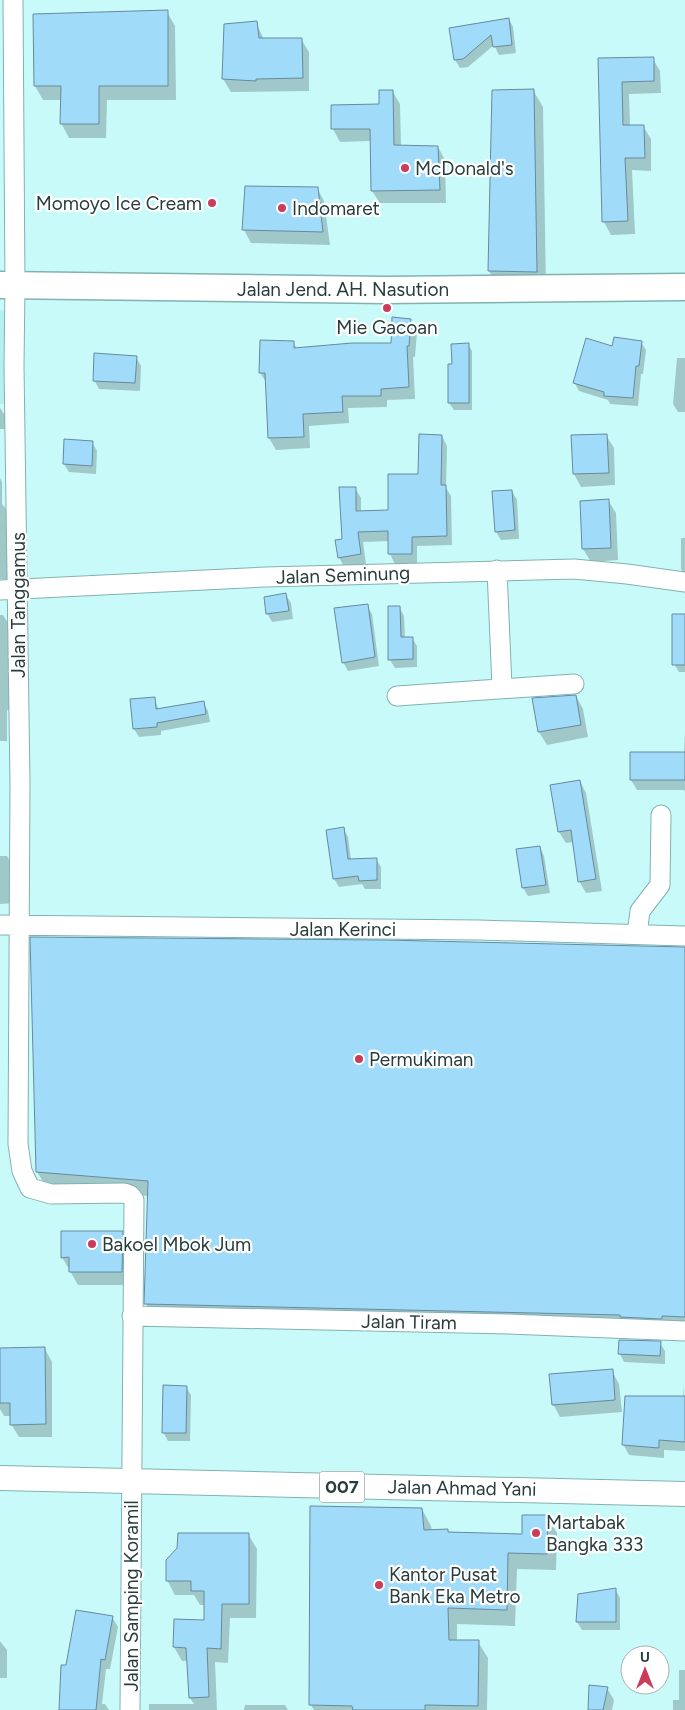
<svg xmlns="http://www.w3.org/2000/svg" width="685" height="1710" viewBox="0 0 685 1710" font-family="Figtree,sans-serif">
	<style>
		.built { fill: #b4f0f0 }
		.shadow { fill: #0003 }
		.building { fill: #a1dbfa; stroke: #668a9e }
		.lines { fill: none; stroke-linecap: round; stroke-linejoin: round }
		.minor-casing { stroke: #82b1b1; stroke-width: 21 }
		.major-casing { stroke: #82b1b1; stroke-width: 26 }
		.highway-casing { stroke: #82b1b1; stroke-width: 29 }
		.minor { stroke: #fff; stroke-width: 19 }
		.major { stroke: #fff; stroke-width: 24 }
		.highway { stroke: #fff; stroke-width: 26 }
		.poi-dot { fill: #cb3b5b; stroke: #fff; stroke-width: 2 }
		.labels { text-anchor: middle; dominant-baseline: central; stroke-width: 4.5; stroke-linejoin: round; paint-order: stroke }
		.shield { fill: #fff; stroke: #687676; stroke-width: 1 }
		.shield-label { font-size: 18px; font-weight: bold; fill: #283c3c }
		.poi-label { font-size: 19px; fill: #283c3c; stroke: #fff; text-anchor: start }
		.street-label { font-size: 19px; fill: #283c3c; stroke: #fff }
	</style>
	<rect width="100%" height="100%" fill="#c9fafa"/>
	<path class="built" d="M0,310H7L9,404H0Z"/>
	<path class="shadow" d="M101,12H167L175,26L176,100H107L106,138H69L61,123L62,100H43L35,86Z
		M509,19L513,27L516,53L499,55L494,45L468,67L460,68L455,60Z
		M256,22L264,40L301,39L309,52V91L231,92L223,79L225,25Z
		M653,59L660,71L661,93L629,94L630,126H643L651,139V171L632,170L635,234L611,235L604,222L599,60Z
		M533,90L543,107L546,289L499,288L489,271L493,91Z
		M393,92L400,104L401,146L438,147L445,160L446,203H380L372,191L371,141L340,142L333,129L380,105Z
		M317,188L324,201L330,245L251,243L244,230Z
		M410,320L417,332L415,357H413L415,399L387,400V407L348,408L349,423L309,426L310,448L276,450L269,438L267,383L260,373L293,342L297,349L392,344Z
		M641,342L646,350L643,374H641L638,406L610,404L608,400L579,391L574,382L614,348Z
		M468,344L472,351V410H454L449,403L454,365Z
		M136,357L141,366L140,391L99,389L94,380Z
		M677,358H685V412H678L673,404Z
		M0,408L6,417V429H0Z
		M606,435L614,448L615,485L581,487L574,474Z
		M442,436L447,446L446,488L451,496L452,545L417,546V564H395L390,554V541L363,542L366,564L344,567L339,557L355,488L361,498V512L390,511L419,475Z
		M92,442L97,451L96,474L69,472L64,464Z
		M0,478L2,482V504L9,513L11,579H0Z
		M512,491L517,500L519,539L501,540L496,532Z
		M608,500L616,513L618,560L591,562L583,549Z
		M681,538H685V576L681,569Z
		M286,595L291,603L293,619L272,622L267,613Z
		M367,606L372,614L379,666L348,671L343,662Z
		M399,607L404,616L405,638H412L417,646V667L395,668L390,660Z
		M0,615H3L10,626L13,710H7V741H0Z
		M685,616V672H679L674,664Z
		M576,696L583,709L588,737L547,745L539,732L534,699Z
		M154,698L159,710L203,702L208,711L210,722L161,731V735L139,737L134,729Z
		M685,732V792L684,790H637L631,780V754H684Z
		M580,781L586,793L602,891L586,893L579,881L574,842L566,843L559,832Z
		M343,828L348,837L351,860L376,859L381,867V889H365L362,884L339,887L334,879Z
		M540,847L544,856L550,893L528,896L523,888Z
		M0,856H7L13,866V903L0,904Z
		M685,948V1332L155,1320L146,1304L149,1196L47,1188L37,1172Z
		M122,1232L129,1245V1285H78L62,1257Z
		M660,1343L665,1351V1364L624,1362L620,1354Z
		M0,1349H45L52,1362V1437H19L11,1424V1416H4L0,1409Z
		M612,1371L619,1384L622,1412L560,1417L553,1404Z
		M684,1386L685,1451L664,1450V1458L629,1455L623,1444L683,1398Z
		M186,1387L191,1395L190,1441H168L163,1432Z
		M422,1509L431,1526L432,1531L523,1535L547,1516L557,1533L556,1570L517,1569L515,1626L457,1624V1641L478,1642L488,1658L487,1710H314L311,1705Z
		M248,1534L257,1549L256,1618H230L228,1663L215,1662L217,1710H149V1704H194L190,1698L188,1661H182L174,1647L206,1622V1605H200L194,1595H175L167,1580Z
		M615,1589L620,1598V1630H582L577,1622Z
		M112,1617L118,1627L110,1669H106L102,1704H105L109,1710H60L67,1667Z
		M0,1641L7,1650V1678H0Z
		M679,1670H685V1710H673V1700H679Z
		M607,1688L614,1700L612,1710H589Z
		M245,1705H285L288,1710H244Z"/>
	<path class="building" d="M168,10V86H99V124H60L61,86H34L33,14Z
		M509,18L512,45L493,47L491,35L463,59L454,60L449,28Z
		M257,21L259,38H302L303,78L256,79V81L222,79L224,24Z
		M654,57V81L622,82L623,125H644L645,158H625L628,221L602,222L598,58Z
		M534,89L537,272L488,271L492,90Z
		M379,90H393L394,145L438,146L440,190L371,191L370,129H331V105L379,104Z
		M245,186L318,187L323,232L242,230Z
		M392,317L411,319L409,346H407L409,387L381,389V396H342L343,412L303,414L304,437L268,438L265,373H259L260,340L294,341V348L352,343H391Z
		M614,337L642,341L639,366H636L633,398L604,396V392L573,383L586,338L612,346Z
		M469,343V403H448V364H452L451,344Z
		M94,353L137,356L135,383L93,381Z
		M419,434L442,435L441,485H446L447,536L412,537V554H388V531L358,532L361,554L338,558L335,540L342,539L339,487H356V511L388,510V474H418Z
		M607,434L609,473L573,474L571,435Z
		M64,439L93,441L92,466L63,464Z
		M512,490L515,530L495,532L492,491Z
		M609,499L611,548L582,549L580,501Z
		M286,593L289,611L266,614L264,597Z
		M368,604L375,657L342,663L334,608Z
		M388,606H400L401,637H413V659L388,660Z
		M672,614H685V665H672Z
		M576,695L581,725L538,732L532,698Z
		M155,697L156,709L204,701L206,714L157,723V727L133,729L130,699Z
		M630,752H685V780H630Z
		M580,780L596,879L578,882L571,830L558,832L550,785Z
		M344,827L348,859L377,858V880L359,881L358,876L333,879L326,830Z
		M540,846L546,885L522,888L516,849Z
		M30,937L384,940L685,947V1317L662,1316V1319L620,1317V1315L144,1304L148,1181L36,1172Z
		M61,1231H123L122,1272H69V1257L61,1258Z
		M619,1340L661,1341L660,1356L618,1354Z
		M45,1347L46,1424L10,1425V1403H0V1348Z
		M613,1369L615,1400L552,1405L549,1374Z
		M163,1385L187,1386L186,1433H162Z
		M625,1396H685V1442L659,1440V1448L622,1445Z
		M310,1506L422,1508L424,1530L448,1529V1532L522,1534V1515H548L547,1554L508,1553L507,1610L448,1608L449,1640H479L478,1706L425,1705V1710H353L352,1706L309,1705Z
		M178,1533H249V1604H222L221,1649L207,1648L209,1697L189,1698L186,1648L173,1647L174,1619L204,1620V1591H191V1581H166V1560L177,1548Z
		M616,1588V1622H576L578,1594Z
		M76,1610L113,1616L105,1660L101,1659L96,1710H59L61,1665H66Z
		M589,1685L608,1687L603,1710H588Z"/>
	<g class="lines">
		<defs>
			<path id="minor" d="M13,0L15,285L14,366L20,783L18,1144L22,1171L30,1188L51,1194L124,1193L130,1195L134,1200L130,1710
				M497,570L502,687
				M0,590L265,577L574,569L627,574L685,582
				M397,696L574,684
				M0,925L479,930L685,936
				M637,934L640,911L660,885L661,815
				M132,1316L508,1324L685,1331"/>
			<path id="major" d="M0,1478L685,1494"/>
			<path id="highway" d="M0,285L385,290L685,287"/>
		</defs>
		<use href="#minor" class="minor-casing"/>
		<use href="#major" class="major-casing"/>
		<use href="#highway" class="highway-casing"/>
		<use href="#minor" class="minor"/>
		<use href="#major" class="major"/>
		<use href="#highway" class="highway"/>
	</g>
	<g class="poi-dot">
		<circle cx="405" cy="168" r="5"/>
		<circle cx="212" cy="203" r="5"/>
		<circle cx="282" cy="208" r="5"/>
		<circle cx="387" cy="308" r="5"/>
		<circle cx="359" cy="1059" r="5"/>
		<circle cx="92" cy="1244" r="5"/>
		<circle cx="536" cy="1533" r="5"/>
		<circle cx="379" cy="1585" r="5"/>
	</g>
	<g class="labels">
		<rect class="shield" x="319.5" y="1471.5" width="45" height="31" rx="4"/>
		<g class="shield-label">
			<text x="342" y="1487">007</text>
		</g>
		<g class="poi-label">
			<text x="415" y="168">McDonald's</text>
			<text x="202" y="203" text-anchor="end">Momoyo Ice Cream</text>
			<text x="292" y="208">Indomaret</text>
			<text x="387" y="327" text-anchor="middle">Mie Gacoan</text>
			<text x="369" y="1059">Permukiman</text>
			<text x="102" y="1244">Bakoel Mbok Jum</text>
			<text x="546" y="1522">Martabak<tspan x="546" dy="22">Bangka 333</tspan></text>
			<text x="389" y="1574">Kantor Pusat<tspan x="389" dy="22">Bank Eka Metro</tspan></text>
		</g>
		<g class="street-label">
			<text x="343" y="289">Jalan Jend. AH. Nasution</text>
			<text transform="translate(343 575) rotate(-2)">Jalan Seminung</text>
			<text transform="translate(18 605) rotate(-90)">Jalan Tanggamus</text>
			<text x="343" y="929">Jalan Kerinci</text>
			<text transform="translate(409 1322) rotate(1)">Jalan Tiram</text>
			<text transform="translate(462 1488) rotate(1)">Jalan Ahmad Yani</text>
			<text transform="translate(131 1596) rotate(-90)">Jalan Samping Koramil</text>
		</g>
	</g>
	<g transform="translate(645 1670)"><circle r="24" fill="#ffffff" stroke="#a9b1b1"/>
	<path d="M0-4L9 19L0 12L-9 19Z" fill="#cb3b5b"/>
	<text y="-8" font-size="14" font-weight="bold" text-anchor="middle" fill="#283c3c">U</text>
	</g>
</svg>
